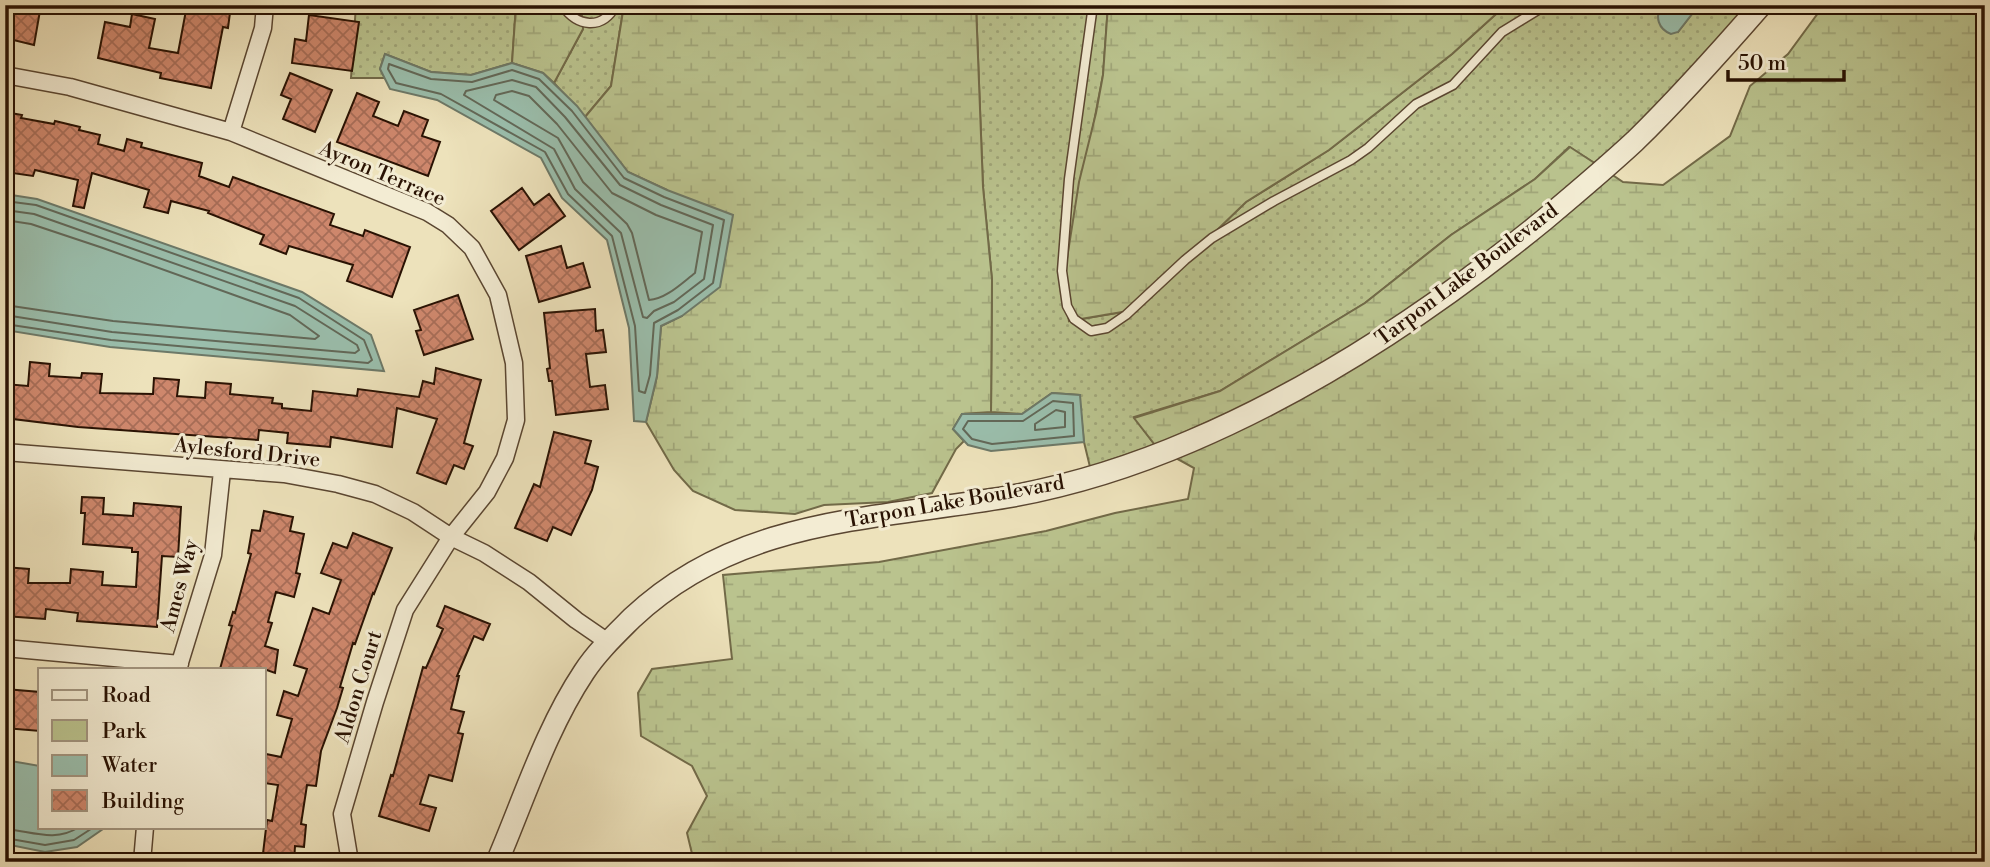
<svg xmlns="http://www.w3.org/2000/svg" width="1990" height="867" viewBox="0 0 1990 867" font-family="'Libre Bodoni',serif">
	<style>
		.green { fill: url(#green-dots); stroke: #726a48; stroke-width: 2 }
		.wetland { fill: url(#wetland-marsh); stroke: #726a48; stroke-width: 2 }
		.water { fill: #9abeac; stroke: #6d7968; stroke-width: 2 }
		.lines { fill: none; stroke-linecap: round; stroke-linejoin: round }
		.shore { stroke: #626858; stroke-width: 2 }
		.building { fill: url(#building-cross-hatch); stroke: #291203; stroke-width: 2 }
		.service-casing { stroke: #5a4631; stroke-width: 11 }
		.minor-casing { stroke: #5a4631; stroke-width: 19 }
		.tertiary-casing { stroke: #5a4631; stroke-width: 24 }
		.service { stroke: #f3ecd3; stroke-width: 8 }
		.minor { stroke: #f3ecd3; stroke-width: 16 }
		.tertiary { stroke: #f3ecd3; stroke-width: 21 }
		.labels { text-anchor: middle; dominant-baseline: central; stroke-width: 6; stroke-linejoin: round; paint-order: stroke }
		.street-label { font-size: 21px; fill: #291203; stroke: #f3ecd3 }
	</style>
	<defs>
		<pattern id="green-dots" width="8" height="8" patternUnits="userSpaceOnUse" patternTransform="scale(1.75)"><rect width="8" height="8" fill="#bac38e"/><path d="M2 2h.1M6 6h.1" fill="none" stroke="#a0a679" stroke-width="1.8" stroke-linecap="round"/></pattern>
		<pattern id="wetland-marsh" width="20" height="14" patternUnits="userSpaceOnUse" patternTransform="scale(1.75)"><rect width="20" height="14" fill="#bac38e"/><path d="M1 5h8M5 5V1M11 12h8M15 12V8" fill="none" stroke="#a0a679"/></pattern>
		<pattern id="building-cross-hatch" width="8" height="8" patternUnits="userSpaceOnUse" patternTransform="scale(1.75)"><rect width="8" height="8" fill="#ce876c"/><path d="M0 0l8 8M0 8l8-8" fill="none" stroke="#a76d57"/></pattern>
	</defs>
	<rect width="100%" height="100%" fill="#ede2bb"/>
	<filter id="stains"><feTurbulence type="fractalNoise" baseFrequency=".00286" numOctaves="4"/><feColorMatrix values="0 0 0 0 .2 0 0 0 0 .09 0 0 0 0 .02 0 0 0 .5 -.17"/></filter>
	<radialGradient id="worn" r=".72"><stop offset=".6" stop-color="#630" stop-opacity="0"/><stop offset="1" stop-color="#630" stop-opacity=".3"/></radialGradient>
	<path class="green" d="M356,5H516L512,63L471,75L431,72L385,54L380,69L385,78H351Z
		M581,5H624L611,86L585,117L554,83L583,29Z
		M976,5H1108L1103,75L1064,278L1069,321L1134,310L1246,202L1329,150L1452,54L1506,5H1661L1659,9L1678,32L1699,5H1750L1683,80L1596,164L1569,147L1535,179L1451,235L1365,303L1220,391L1134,417L1155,445L1090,467L1084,442L1079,395L1052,393L1022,414L991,412L992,280L983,187Z"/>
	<path class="wetland" d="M516,5H581L583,29L554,83L543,73L512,63Z
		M624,5H976L983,187L992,280L991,412L962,414L953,429L964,441L956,449L932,493L888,502L824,505L795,514L735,510L693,491L674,470L646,422L657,376L661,326L682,316L667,190L628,172L585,117L611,86Z
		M1108,5H1506L1452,54L1329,150L1246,202L1134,310L1069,321L1064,278L1079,182L1096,113L1103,75Z
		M1824,5H1985V438L1975,539L1985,568V862H694L687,833L707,796L692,766L641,736L638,693L652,669L732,659L723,575L879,562L1046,531L1115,513L1188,499L1194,468L1174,457L1249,424L1611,174L1623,182L1663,185L1730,136L1750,86L1788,54Z
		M1570,147L1596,164C1523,225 1449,287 1368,338C1301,381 1228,414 1155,445L1134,418L1220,391L1365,303L1451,235L1535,179Z"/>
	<path class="water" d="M1661,5H1699L1678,32L1671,34C1658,29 1655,17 1661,5Z
		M385,54L431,72L471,75L512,63L543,73L577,106L628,172L667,190L733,215L720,287L682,316L661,326L657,376L646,422L634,421L629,328L607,240L562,198L541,158L437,100L390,89L380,69Z
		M5,194L37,199L302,292L371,335L384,371L110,347L5,330Z
		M1052,393L1080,395L1084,442L991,451L968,445L953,429L962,414H1022Z
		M5,760L40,766V827H103V829L77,847L45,852L5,844Z"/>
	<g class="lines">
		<path class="shore" d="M389,64L431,79L472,82L512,70L539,79L572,111L624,178L664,197L724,220L713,283L678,310L654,323L650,375L645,393L639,391L635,326L612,236L568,194L545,152L441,94L396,83L388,69Z
			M512,80L536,87L565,117L620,185L661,205L713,225L704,279L674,302L654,311L647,318L643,317L621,233L575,189L554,149L464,95L466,91Z
			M512,91L529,96L557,124L612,193L656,215L702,232L695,273C682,283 666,299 649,300L632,233L627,224L583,182L558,138L494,100L496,95Z
			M5,201L36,205L299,298L364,340L372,360L368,363L111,340L5,324
			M5,210L34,214L295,306L357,345L359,350L355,353L112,332L5,315
			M5,220L31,224L103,248L290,315L319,336L315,339L113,321L5,305
			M1053,401L1073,403L1074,436L992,444L972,439L963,429L968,421H1023Z
			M1056,410L1065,412V427L1035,430V424Z
			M5,829C31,831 55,843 79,827
			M5,838L45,845L74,840L94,827"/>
	</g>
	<path class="building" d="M5,5H41L34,45L5,38Z
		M187,5H231L228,28L223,27L211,88L160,78L161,73L98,58L105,22L130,27L132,14L155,19L149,48L178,53Z
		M309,15L359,22L352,71L292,63L295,39L306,41Z
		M290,73L332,90L315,132L283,119L291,99L281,95Z
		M357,93L379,102L373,116L398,126L404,111L428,120L422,136L440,142L428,176L337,142Z
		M5,112L22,115L21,118L54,124L55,121L80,127L79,130L100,135L98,144L124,151L127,139L142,143L141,147L202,163L199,176L229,187L233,177L334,214L330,225L363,236L365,230L410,247L392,297L347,281L353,265L289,246L286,254L260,244L264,235L208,213L209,211L171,201L168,213L144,207L149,190L92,173L84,208L73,206L78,180L35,170L33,176L5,172Z
		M522,188L534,205L549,194L565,216L519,250L491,211Z
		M561,246L567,268L583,263L590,287L539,302L526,256Z
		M458,295L473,339L424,355L416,331L421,330L414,310Z
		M595,309L596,331L603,330L606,352L586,354L590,387L605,385L608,409L556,415L552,381H549L547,369L550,368L544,313Z
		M30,362L50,364L49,376L81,378L82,373L102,374L100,393L153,394L154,378L179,380L177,396L205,398L206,382L231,384L230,394L273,398L272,403L282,404V408L311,411L313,391L357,396L358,389L419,397L423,381L434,384L436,368L481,380L464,443L473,446L464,469L454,465L446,484L417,473L437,419L397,408L392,447L331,437L330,447L287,443L288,433L259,430L258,440L78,427L5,418V384L28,386Z
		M554,432L591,441L585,463L598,467L592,490L571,535L553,527L547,541L515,528L534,484L540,487Z
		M82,497L104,498L103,514L133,516L134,503L181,507L178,557L162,556L157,627L77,621L78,613L46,609L45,619L5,616V567L29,569L28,583H70L71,569L103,572L102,585L136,587L138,552H132V548L83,544L85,513H81Z
		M264,511L293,517L290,531L304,534L296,573L300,574L294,597L276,592L268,622L272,623L265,646L278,650L275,673L264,669H220L232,626L229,625L233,612L235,613L251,554L248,553L252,530L260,531Z
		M353,533L392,548L374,594L373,593L355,644L353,643L340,687L343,688L337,708L321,751L316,786L307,785L301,824L306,825L304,847L295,846L294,862H262L267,820L272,821L278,785L264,783L266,754L281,757L292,719L277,715L284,691L298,696L307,669L294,665L313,608L329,614L341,580L321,573L333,543L347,548Z
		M445,606L490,624L483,640L474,636L457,676H459L451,709L464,712L458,733L463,734L452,781L429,775L420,804L436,808L429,831L379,816L391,775L393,776L423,667L426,668L443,629L437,626Z
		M5,689L40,692V731L5,728Z"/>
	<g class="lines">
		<defs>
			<path id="service" d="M562,5C577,27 602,31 616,5
				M1093,5L1069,179L1062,271L1067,306L1074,319L1091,331L1107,328L1126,315L1185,260L1212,238L1274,201L1351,160L1368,148L1416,104L1453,85L1502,32L1546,5"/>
			<path id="minor" d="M5,75L70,87L231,132L427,212L448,225L472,248L498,295L514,363L516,420L505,458L487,492L451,537L405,610L375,702L342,814L350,862
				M231,132L263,28L265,5
				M5,452L284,474L338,484L375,494L413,512L451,537L484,553L529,582L576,620L608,642
				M5,648L180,664
				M178,669L213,555L222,471
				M142,862L145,827"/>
			<path id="tertiary" d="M497,862C524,799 546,729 584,672C597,652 615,635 632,618C738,518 872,520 1007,497C1069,486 1133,466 1191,441C1320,386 1436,308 1544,220C1575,194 1606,168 1635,141C1679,98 1720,52 1761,5"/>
		</defs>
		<use href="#service" class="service-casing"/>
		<use href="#minor" class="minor-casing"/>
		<use href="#tertiary" class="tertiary-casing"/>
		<use href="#service" class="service"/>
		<use href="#minor" class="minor"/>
		<use href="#tertiary" class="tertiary"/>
	</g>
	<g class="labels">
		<g class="street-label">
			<text transform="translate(382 174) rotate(23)">Ayron Terrace</text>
			<text transform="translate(1467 275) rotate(-37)">Tarpon Lake Boulevard</text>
			<text transform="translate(247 453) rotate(6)">Aylesford Drive</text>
			<text transform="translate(955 502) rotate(-10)">Tarpon Lake Boulevard</text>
			<text transform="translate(180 586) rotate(-75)">Ames Way</text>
			<text transform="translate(359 687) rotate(-73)">Aldon Court</text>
		</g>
	</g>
	<rect width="1990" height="867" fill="none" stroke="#ede2bb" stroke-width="28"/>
	<rect x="7" y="7" width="1976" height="853" fill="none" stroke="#291203" stroke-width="3.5"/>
	<rect x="14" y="14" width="1962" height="839" fill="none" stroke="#291203" stroke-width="2"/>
	<rect x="38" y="668" width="228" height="161" fill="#f3ecd3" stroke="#a29580" stroke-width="2"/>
	<rect x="52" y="690" width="35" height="10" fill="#f3ecd3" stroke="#a29580" stroke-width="2"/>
	<text x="102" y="702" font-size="21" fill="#291203">Road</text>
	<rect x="52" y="720" width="35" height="21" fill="#bac38e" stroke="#a29580" stroke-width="2"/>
	<text x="102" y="738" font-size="21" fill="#291203">Park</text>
	<rect x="52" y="755" width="35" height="21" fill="#9abeac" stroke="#a29580" stroke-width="2"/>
	<text x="102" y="772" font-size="21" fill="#291203">Water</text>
	<rect x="52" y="790" width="35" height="21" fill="url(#building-cross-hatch)" stroke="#a29580" stroke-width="2"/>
	<text x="102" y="808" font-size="21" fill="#291203">Building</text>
	<path d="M1728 70v10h116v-10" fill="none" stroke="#291203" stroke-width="3.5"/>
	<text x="1738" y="70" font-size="21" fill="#291203" stroke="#f3ecd3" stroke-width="5" paint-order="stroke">50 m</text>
	<rect width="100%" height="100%" filter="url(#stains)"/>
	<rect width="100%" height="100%" fill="url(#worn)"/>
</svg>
